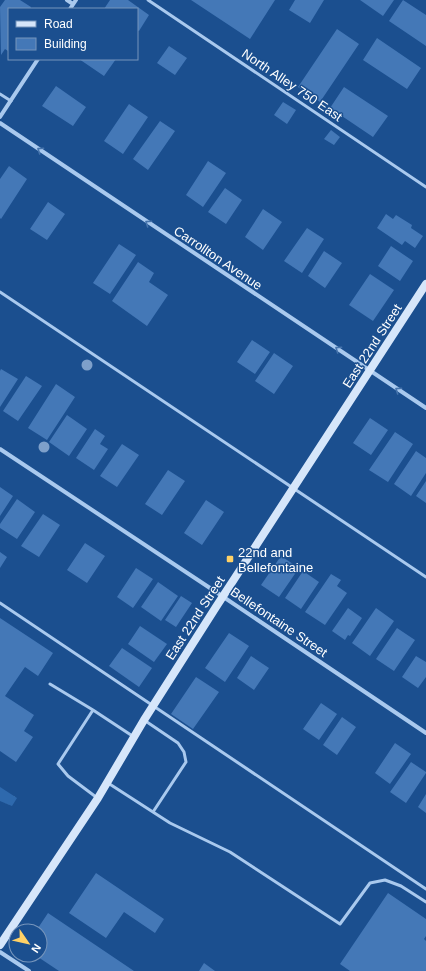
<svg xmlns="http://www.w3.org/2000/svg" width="426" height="971" viewBox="0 0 426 971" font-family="Helvetica,sans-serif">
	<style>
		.grass { fill: url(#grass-tufts) }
		.building { fill: #4478b7 }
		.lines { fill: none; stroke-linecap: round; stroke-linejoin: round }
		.service { stroke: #a9c9ee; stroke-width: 3 }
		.minor { stroke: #a9c9ee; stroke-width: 4 }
		.secondary { stroke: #d6e6fa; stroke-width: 8 }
		.tree { fill: #7ea0ca }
		.oneway { stroke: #4674ac }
		.poi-dot { fill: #ffd166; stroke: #1b4f8f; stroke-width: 1.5 }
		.labels { text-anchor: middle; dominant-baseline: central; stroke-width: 3; stroke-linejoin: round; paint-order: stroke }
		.street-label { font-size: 13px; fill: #fff; stroke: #1b4f8f }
		.poi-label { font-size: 13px; fill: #fff; stroke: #1b4f8f; text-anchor: start }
	</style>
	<defs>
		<pattern id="grass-tufts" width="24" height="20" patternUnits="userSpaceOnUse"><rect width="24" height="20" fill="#2e69ad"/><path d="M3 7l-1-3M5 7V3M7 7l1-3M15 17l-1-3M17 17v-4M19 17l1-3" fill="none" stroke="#4d80b9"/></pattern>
	</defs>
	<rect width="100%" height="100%" fill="#1b4f8f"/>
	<path class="grass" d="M0,787L17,798L12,806L0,801Z"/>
	<path class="building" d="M5,0H20L31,7L30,9H9V50L8,51L5,49L1,55L0,7Z
		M110,0H128L149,15L139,31L137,30V9H104Z
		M191,0H275L250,39Z
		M295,0H324L310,23L289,10Z
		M360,0H394L383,16Z
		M403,0L426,15V46L389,21Z
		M337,29L359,44L320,102L298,87Z
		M377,38L421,68L407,89L363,60Z
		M169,46L187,58L175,75L157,63Z
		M79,59H116L104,76Z
		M56,86L86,107L73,126L42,106Z
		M344,87L388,116L373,137L330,108Z
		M283,102L296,110L287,124L274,115Z
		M129,104L148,117L123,154L104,141Z
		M160,121L175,131L148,170L133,159Z
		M331,130L340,137L334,145L324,139Z
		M208,161L226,173L203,207L186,195Z
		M9,166L27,179L1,219L0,218V179Z
		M225,188L242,200L226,224L208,212Z
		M48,202L65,214L47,240L30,229Z
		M263,209L282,222L263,250L245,237Z
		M386,214L393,219L396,215L412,225L411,228L423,236L415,248L405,241L402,245L377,228Z
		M307,228L324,239L302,273L284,261Z
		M119,244L136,255L110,294L93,283Z
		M391,246L413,261L400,281L378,266Z
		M324,251L342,263L325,288L308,276Z
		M138,262L154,273L149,282L168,295L147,326L112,301Z
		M370,274L394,290L373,321L349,305Z
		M252,340L270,352L255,374L237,362Z
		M274,353L293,366L274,394L255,381Z
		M1,369L18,379L0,407V371Z
		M26,376L42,386L18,421L3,411Z
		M56,384L75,397L47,440L28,428Z
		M67,415L87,429L69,456L49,442Z
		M370,418L388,430L371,455L353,443Z
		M95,429L105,436L100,444L108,449L94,470L76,458Z
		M395,432L413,444L388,482L369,470Z
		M122,444L139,455L117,487L100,476Z
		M416,451L426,458V473L411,496L394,484Z
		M168,470L185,481L162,515L145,504Z
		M426,481V503L416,496Z
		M0,487L13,496L0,516Z
		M17,499L35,512L17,539L0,528V524Z
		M206,500L224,512L202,545L184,533Z
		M43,514L60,525L39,557L21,546Z
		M85,543L105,556L87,583L67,570Z
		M0,552L7,557L0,568Z
		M281,556L299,568L279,597L261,585Z
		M136,568L153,579L133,608L117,597Z
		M303,571L319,582L301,609L285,598Z
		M331,574L341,580L337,586L347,593L325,625L305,612Z
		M158,582L178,596L161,621L141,607Z
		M181,596L192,603L176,627L165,620Z
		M348,608L362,618L350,636L348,635L345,640L332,631Z
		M376,608L394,621L370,656L352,643Z
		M0,618L53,653L38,676L25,667L5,696L34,715L24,731L33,737L16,762L0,751Z
		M140,626L167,644L154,662L128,644Z
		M397,628L415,640L394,671L376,659Z
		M229,633L249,646L225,682L205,668Z
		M122,648L152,668L139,687L109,666Z
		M251,656L269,668L254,690L237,678Z
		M416,656L426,662V677L418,688L402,677Z
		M196,677L219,692L193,729L171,714Z
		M321,703L337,714L319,740L303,729Z
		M342,717L356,727L337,755L323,745Z
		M395,743L411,754L390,784L375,773Z
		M411,762L426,772V773L406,803L390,792Z
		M426,794V813L418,807Z
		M96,873L164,919L155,933L124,912L106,938L69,913Z
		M388,893L426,919V936L424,939L426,941V971H350L340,964Z
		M48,913L134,971H59L35,955H40V931H36Z
		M204,963L215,971H199Z"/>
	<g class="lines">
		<path class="service" d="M148,0L426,187
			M0,94L11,101
			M0,292L426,577
			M0,603L426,889
			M50,684L93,710L58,764L68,776L96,797
			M93,710L134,737
			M144,720L178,743L184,752L186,762L153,812
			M108,783L170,823L230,852L340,924L370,883L385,880L401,886L426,902"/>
		<path class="minor" d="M67,0L73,4
			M70,9L76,0
			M0,117L38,59
			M0,123L426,408
			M0,449L216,592L426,733
			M0,952L29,971"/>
		<path class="secondary" d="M0,945L98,798L144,720L216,607L426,284"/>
	</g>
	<g class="tree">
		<circle cx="87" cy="365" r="5.5"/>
		<circle cx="44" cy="447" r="5.5"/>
	</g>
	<defs><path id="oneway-chevron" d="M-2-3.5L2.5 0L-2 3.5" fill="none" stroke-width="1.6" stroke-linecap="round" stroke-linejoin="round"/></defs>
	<g class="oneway">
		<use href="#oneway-chevron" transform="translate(40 150) rotate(-146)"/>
		<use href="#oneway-chevron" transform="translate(148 223) rotate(-146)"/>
		<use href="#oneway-chevron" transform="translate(338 349) rotate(-146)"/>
		<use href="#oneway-chevron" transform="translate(398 390) rotate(-146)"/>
	</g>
	<rect class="poi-dot" x="226" y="555" width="8" height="8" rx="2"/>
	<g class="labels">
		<g class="street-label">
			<text transform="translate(292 85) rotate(34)">North Alley 750 East</text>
			<text transform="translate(218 258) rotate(34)">Carrollton Avenue</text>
			<text transform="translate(372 346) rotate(-57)">East 22nd Street</text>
			<text transform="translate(195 618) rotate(-57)">East 22nd Street</text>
			<text transform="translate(279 622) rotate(34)">Bellefontaine Street</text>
		</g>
		<g class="poi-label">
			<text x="238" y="552">22nd and<tspan x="238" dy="15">Bellefontaine</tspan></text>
		</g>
	</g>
	<rect x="8" y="8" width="130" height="52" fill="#1b4f8f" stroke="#7695bc"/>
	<rect x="16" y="21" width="20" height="6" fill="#d6e6fa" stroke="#7695bc"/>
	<text x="44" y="28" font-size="12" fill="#ffffff">Road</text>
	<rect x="16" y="38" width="20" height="12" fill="#4478b7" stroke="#7695bc"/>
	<text x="44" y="48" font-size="12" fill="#ffffff">Building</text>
	<g transform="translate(28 943) rotate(124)"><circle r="19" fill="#1b4f8f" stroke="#7695bc"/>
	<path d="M0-3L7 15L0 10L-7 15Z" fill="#ffd166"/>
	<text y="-6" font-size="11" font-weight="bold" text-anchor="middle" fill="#ffffff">N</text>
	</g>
</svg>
